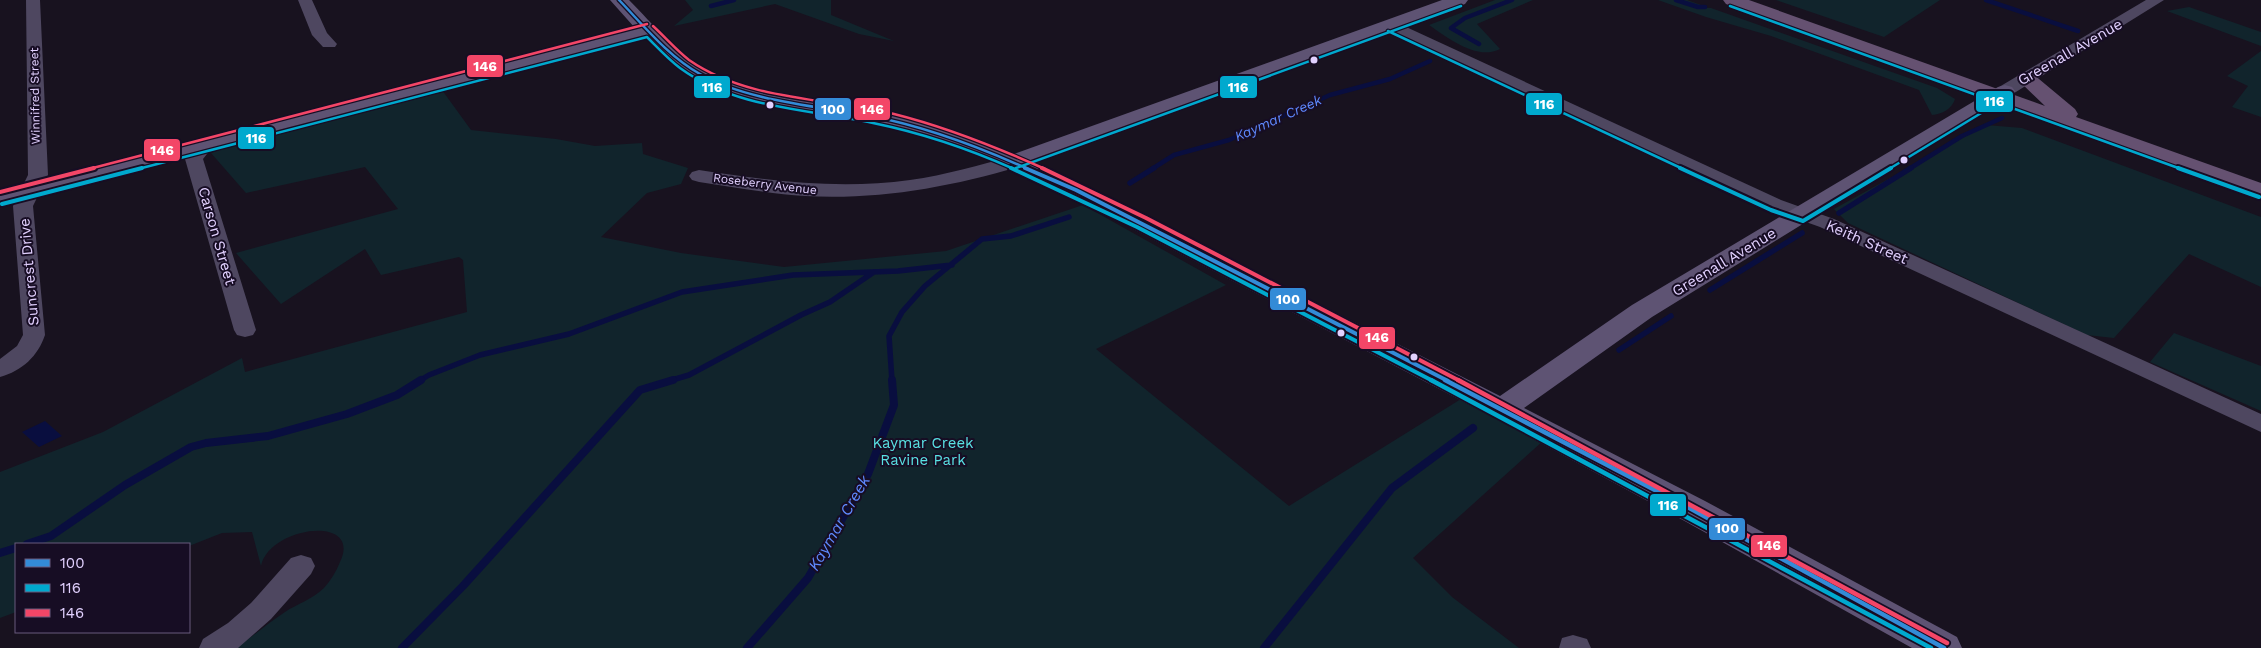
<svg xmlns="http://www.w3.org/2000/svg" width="2261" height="648" viewBox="0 0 2261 648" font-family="'Work Sans',sans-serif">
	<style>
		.green { fill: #11242c }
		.water { fill: #090e3f }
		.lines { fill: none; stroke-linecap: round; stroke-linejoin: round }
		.stream-far2 { stroke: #090e3f; stroke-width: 4.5 }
		.stream-far1 { stroke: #090e3f; stroke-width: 5.5 }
		.stream { stroke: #090e3f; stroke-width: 8 }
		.street { fill: #4e4760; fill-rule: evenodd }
		.secondary { fill: #5e5373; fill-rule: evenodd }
		.primary { fill: #655171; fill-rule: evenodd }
		.bus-1-far2-casing { stroke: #170d24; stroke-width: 5 }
		.bus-1-far1-casing { stroke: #170d24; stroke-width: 8 }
		.bus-1-casing { stroke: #170d24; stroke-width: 8 }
		.bus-2-far2-casing { stroke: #170d24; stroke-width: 5 }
		.bus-2-far1-casing { stroke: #170d24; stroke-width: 8 }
		.bus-2-casing { stroke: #170d24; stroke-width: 8 }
		.bus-3-far2-casing { stroke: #170d24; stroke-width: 5 }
		.bus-3-far1-casing { stroke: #170d24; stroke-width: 8 }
		.bus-3-casing { stroke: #170d24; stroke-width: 8 }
		.bus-1-far2 { stroke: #338bd7; stroke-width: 2.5 }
		.bus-1-far1 { stroke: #338bd7; stroke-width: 4 }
		.bus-1 { stroke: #338bd7; stroke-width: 4.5 }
		.bus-2-far2 { stroke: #00a9ce; stroke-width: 2.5 }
		.bus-2-far1 { stroke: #00a9ce; stroke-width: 4 }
		.bus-2 { stroke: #00a9ce; stroke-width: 4.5 }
		.bus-3-far2 { stroke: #f34667; stroke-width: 2.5 }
		.bus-3-far1 { stroke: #f34667; stroke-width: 4 }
		.bus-3 { stroke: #f34667; stroke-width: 4.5 }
		.bus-dot { fill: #e2d1ff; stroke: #170d24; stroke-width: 2 }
		.labels { text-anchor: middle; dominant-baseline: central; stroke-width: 4; stroke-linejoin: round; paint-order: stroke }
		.far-street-label { font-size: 12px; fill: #e2d1ff; stroke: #170d24 }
		.far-water-label { font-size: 14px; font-style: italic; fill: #5f8aff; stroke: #170d24 }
		.street-label { font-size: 15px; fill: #e2d1ff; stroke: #170d24 }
		.park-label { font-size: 15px; fill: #59e1e3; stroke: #170d24 }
		.water-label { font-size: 16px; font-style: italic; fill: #5f8aff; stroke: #170d24 }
		.line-badge { stroke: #170d24; stroke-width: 2 }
		.badge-label { font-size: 14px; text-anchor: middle; font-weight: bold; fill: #fff }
	</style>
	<rect width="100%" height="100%" fill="#18121f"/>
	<path class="green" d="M685,0H831V15L894,41L859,34L775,4L674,26L693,10Z
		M1495,0H1533L1477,24L1500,49C1477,61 1448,38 1429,25Z
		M1658,0H1687L1701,5H1694L1695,7L1711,8L1937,88L1955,99C1952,109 1942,114 1932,115L1919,90L1771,36L1706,17Z
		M1776,0H1940L1884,37Z
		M2189,7L2261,32V46L2167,11Z
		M2261,51V117L2232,107L2248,86L2227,76Z
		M442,90L471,130L556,139L595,146L642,143L643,154L688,168L681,184L647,193L601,237L681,253L784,267L946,251L1083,205L1226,285L1096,349L1289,506L1461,399L1543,441L1413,558L1452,597L1519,648H235C253,637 268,623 285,612C297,604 313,599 324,588C331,580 336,572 340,562C363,514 269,526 261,566L252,532L222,533L189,546V544H16V612L0,618V472L103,432L242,358L245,372L467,312L463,260L459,257L381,275L365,249L281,304L236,253L398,209L365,167L246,193L211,153L232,146L382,108L391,102Z
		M1986,125L2022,128L2261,217V287L2189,254L2114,338L2087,335L1848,223L1834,209Z
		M2174,333L2261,366V411L2150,362Z"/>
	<path class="water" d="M45,421L62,436L39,447L22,432Z"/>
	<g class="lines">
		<path class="stream-far2" d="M1676,0L1698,7H1705
			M1986,0L2078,31
			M711,6L734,0
			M1479,44L1451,28L1465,18L1512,0
			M1152,169L1174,155L1229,140L1330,95L1390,79L1430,61
			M1909,169L1962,136L2002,118"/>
		<path class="stream-far1" d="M1130,183L1154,168
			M1839,213L1911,168
			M1710,290L1802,233
			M1619,350L1671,316
			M419,381L429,375L480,355L569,334L682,292L793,275L898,271L952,265
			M669,381L689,375L801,315L830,302L874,272
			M892,381L889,336L902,312L925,286L982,239L1011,236L1069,217"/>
		<path class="stream" d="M27,544L51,536L125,485L191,447L206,443L268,436L347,414L397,395L421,380
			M0,553L16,548
			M402,648L463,586L640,390L673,380
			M747,648L808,578L868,474L894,405L892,380
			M1264,648L1392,488L1473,428"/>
		<path class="street" d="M26,0H40L48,175L33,206L45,335C38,356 22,371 0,377V359L17,346L23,335L13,206L28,175Z
			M298,0H312L327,33L337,44L335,47H323L312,35Z
			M2146,0H2164L2011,95H1999L1996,91L1999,87Z
			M1391,20L1781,200L1834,219L2261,414V432L1820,227L1767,208L1386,28L1383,25L1386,22Z
			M205,139L211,141L214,145L203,159L256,330L253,335L245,337L237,335L234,330L185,159L199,141Z
			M1014,156L1021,158L1023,162L1021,166C950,187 879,200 805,196C770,194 734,187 699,182L692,180L689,176L692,172L699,170C770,181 839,190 910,180C946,175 979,165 1014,156Z
			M301,555L311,558L315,566L311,574L271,619L238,648H199L203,639L228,623L251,603L291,558Z
			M1573,635L1587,639L1591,648H1559L1562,638Z"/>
		<path class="secondary" d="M610,0H629C654,25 676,54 708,70C759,96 818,99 873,110C922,120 968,135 1014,154L1442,0H1468L1465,4L1033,163L1084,185L1500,396L1632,305L1998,87L2005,85L2012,87L2015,91L2012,95L1652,317L1524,408L1705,501L1957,637L1962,648H1912L1681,519L1491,416L1068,195L979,156L911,132L871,122L770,104L714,88L682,71L644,37L0,205V191L635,28Z"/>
		<path class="primary" d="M1723,0H1749L2045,106L2016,78L2019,74L2026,72L2033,74L2075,109L2078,114L2076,117L2261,183V198L1726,4Z"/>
		<defs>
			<path id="bus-1-far2" d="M619,0C644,26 668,56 700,74C747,101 817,106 870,116C924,126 977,146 1028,169"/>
			<path id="bus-1-far1" d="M1025,168L1076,190L1448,381"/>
			<path id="bus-1" d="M1445,380L1693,510L1944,648"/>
			<path id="bus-2-far2" d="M1730,6L2181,169
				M1388,31L1683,169
				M1016,168L1461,6
				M138,169L647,37C658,48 668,59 680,68C736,109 808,109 873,123C922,133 969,149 1014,169
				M1889,169L2001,101"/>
			<path id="bus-2-far1" d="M1011,168L1137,227L1433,381
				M1680,168L1771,210L1803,221L1891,168
				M2178,168L2259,197
				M2,204L142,168"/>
			<path id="bus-2" d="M1431,380L1931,648"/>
			<path id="bus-3-far2" d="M653,26C665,37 676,50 689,60C748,101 827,98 894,114C946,127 996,147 1045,169
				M89,169L647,24"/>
			<path id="bus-3-far1" d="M1042,168L1146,218L1460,381
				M0,192L94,168"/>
			<path id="bus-3" d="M1458,380L1947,643"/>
		</defs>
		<use href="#bus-1-far2" class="bus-1-far2-casing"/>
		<use href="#bus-1-far1" class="bus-1-far1-casing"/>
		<use href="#bus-1" class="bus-1-casing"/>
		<use href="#bus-2-far2" class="bus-2-far2-casing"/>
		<use href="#bus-2-far1" class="bus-2-far1-casing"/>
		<use href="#bus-2" class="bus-2-casing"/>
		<use href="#bus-3-far2" class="bus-3-far2-casing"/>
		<use href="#bus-3-far1" class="bus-3-far1-casing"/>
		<use href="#bus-3" class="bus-3-casing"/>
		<use href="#bus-1-far2" class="bus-1-far2"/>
		<use href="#bus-1-far1" class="bus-1-far1"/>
		<use href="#bus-1" class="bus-1"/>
		<use href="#bus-2-far2" class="bus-2-far2"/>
		<use href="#bus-2-far1" class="bus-2-far1"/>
		<use href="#bus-2" class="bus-2"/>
		<use href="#bus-3-far2" class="bus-3-far2"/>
		<use href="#bus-3-far1" class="bus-3-far1"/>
		<use href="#bus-3" class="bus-3"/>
	</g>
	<g class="bus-dot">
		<circle cx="1314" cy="60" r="4.5"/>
		<circle cx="770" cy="105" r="4.5"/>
		<circle cx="1904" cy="160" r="4.5"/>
		<circle cx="1341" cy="333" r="4.5"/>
		<circle cx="1414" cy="357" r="4.5"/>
	</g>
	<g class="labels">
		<g class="far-street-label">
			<text transform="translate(35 96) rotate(-91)">Winnifred Street</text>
			<text transform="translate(765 184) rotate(7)">Roseberry Avenue</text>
		</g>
		<g class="far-water-label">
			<text transform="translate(1278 118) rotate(-24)">Kaymar Creek</text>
		</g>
		<g class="street-label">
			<text transform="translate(2070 52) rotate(-30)">Greenall Avenue</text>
			<text transform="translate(217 236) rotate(74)">Carson Street</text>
			<text transform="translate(1867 242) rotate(24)">Keith Street</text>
			<text transform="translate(1724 262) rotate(-31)">Greenall Avenue</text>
			<text transform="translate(29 272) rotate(-95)">Suncrest Drive</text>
		</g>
		<g class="park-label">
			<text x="923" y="443">Kaymar Creek<tspan x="923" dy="17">Ravine Park</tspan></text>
		</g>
		<g class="water-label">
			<text transform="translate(839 523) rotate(-60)">Kaymar Creek</text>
		</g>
	</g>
	<g class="line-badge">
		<rect x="466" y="54" width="38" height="24" rx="5" fill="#f34667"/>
		<rect x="693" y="75" width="38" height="24" rx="5" fill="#00a9ce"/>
		<rect x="1219" y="75" width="39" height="24" rx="5" fill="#00a9ce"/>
		<rect x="1975" y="90" width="39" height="23" rx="5" fill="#00a9ce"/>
		<rect x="1525" y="92" width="38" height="24" rx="5" fill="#00a9ce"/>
		<rect x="814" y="97" width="38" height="24" rx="5" fill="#338bd7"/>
		<rect x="853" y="97" width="38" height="24" rx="5" fill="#f34667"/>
		<rect x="237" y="126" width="38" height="24" rx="5" fill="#00a9ce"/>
		<rect x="143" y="138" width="38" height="24" rx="5" fill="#f34667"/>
		<rect x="1269" y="287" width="38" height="24" rx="5" fill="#338bd7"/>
		<rect x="1358" y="326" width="38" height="24" rx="5" fill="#f34667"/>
		<rect x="1649" y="493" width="38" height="24" rx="5" fill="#00a9ce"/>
		<rect x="1708" y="517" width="38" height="24" rx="5" fill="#338bd7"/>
		<rect x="1750" y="534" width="38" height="24" rx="5" fill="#f34667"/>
	</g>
	<g class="badge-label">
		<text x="485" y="71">146</text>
		<text x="712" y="92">116</text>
		<text x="1238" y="92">116</text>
		<text x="1994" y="106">116</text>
		<text x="1544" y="109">116</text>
		<text x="833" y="114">100</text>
		<text x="872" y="114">146</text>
		<text x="256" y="143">116</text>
		<text x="162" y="155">146</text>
		<text x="1288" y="304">100</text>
		<text x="1377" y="342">146</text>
		<text x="1668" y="510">116</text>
		<text x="1727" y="533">100</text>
		<text x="1769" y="550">146</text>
	</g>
	<rect x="15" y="543" width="175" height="90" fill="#170d24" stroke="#685b7c"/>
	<rect x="25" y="559" width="25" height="8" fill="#338bd7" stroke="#685b7c"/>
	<text x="60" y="568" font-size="15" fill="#e2d1ff">100</text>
	<rect x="25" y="584" width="25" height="8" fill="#00a9ce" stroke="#685b7c"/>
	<text x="60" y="593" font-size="15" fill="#e2d1ff">116</text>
	<rect x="25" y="609" width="25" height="8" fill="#f34667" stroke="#685b7c"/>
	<text x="60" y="618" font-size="15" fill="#e2d1ff">146</text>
</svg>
